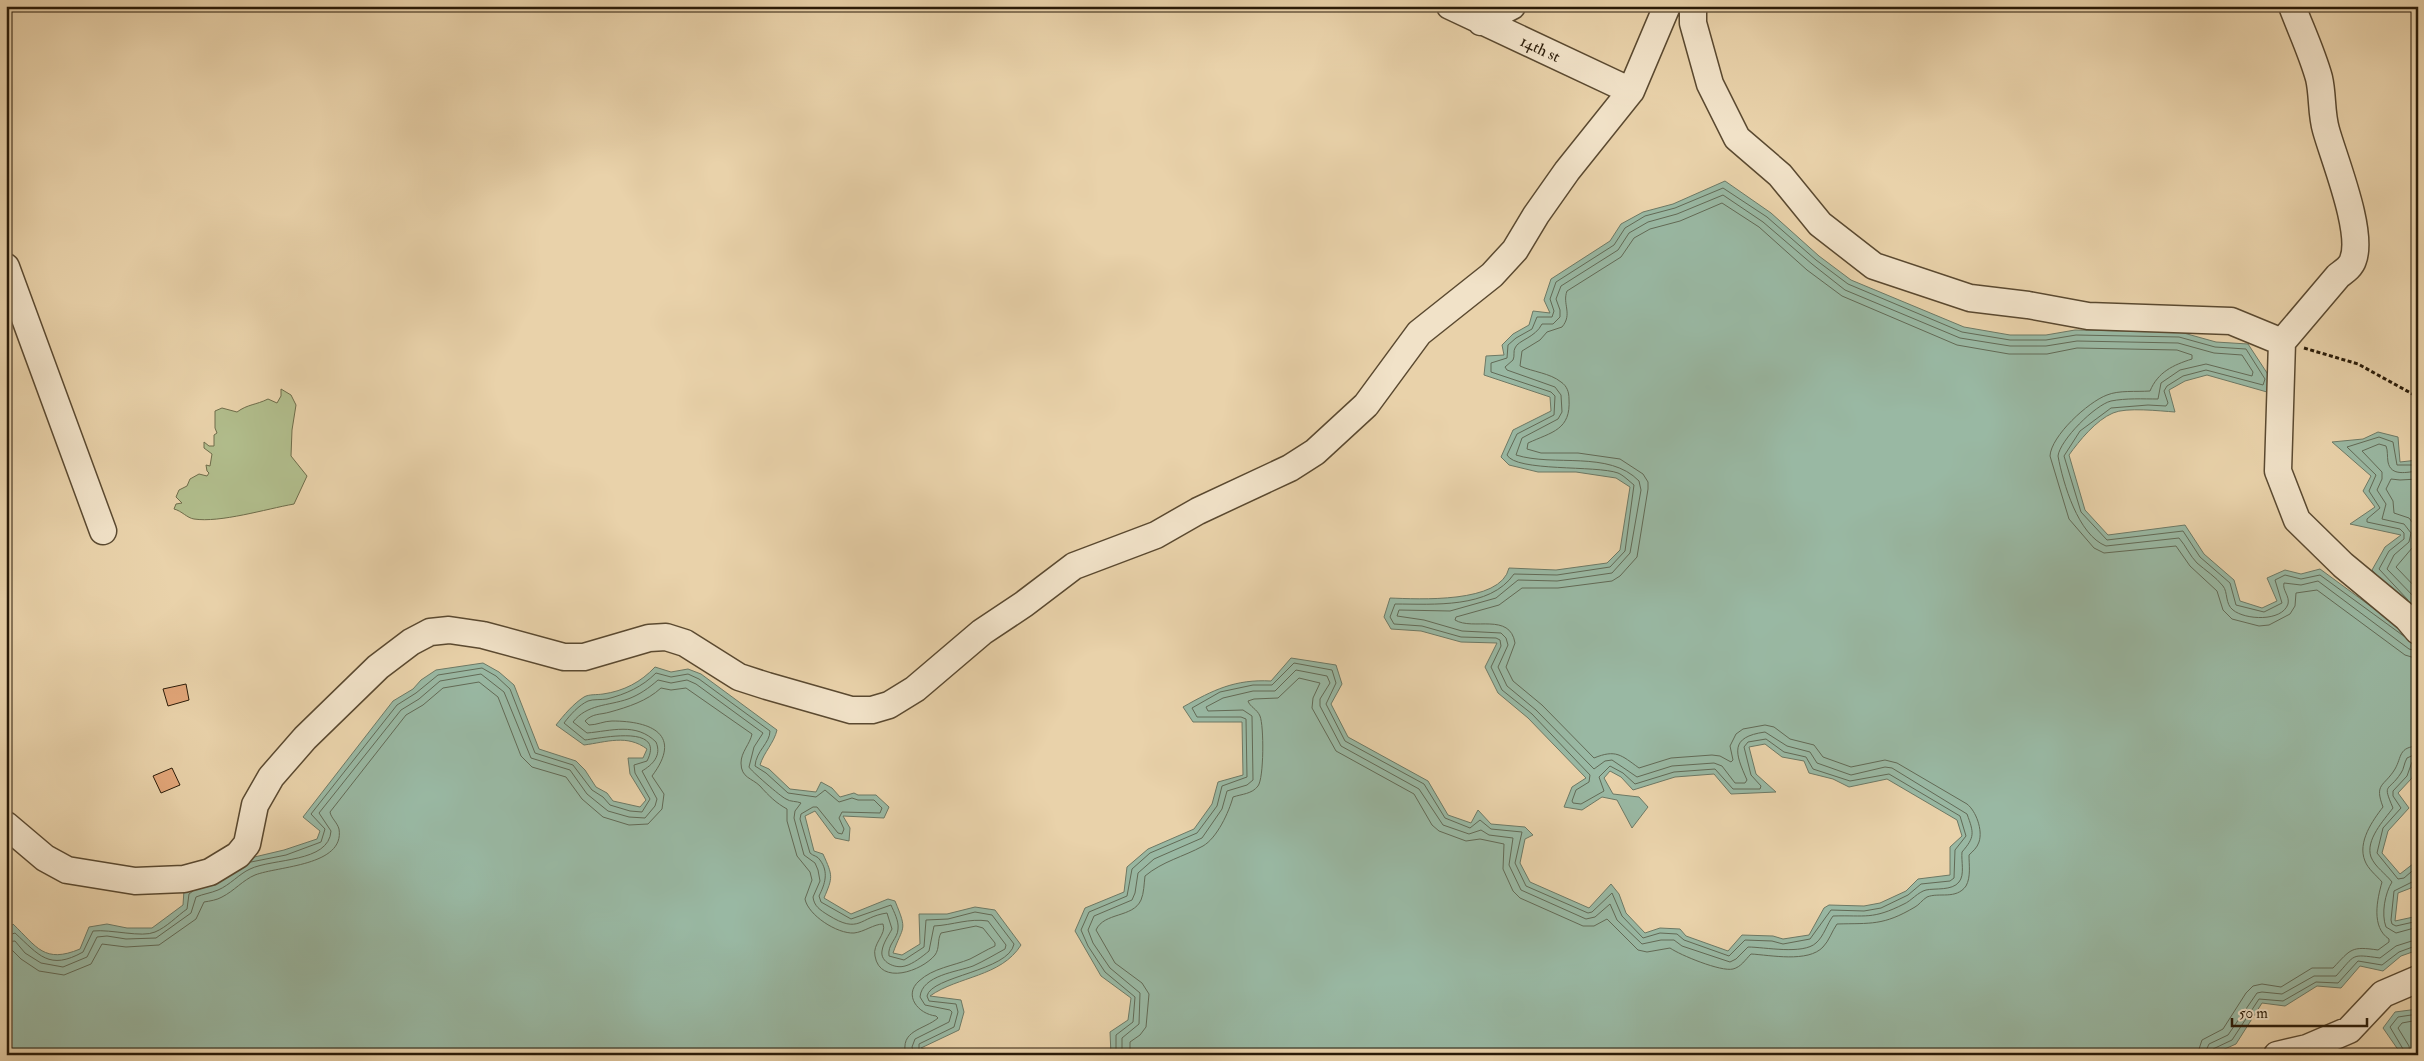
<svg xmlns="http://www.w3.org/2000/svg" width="2424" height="1061" viewBox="0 0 2424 1061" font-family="'IM FELL Double Pica',serif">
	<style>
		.green { fill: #b1bd8c; stroke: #6e6c4a }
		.water { fill: #99b8a3; stroke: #6d7965 }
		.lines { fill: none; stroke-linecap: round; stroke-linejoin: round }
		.shore { stroke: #626a56; stroke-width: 1 }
		.building { fill: #e2a679; stroke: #2a1b08 }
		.minor-casing { stroke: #5a4930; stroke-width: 29 }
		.path { stroke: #2a1b08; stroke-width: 3; stroke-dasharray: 4 2.5; stroke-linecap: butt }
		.minor { stroke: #f1e2c8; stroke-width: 26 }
		.labels { text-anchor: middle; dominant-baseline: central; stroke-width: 4.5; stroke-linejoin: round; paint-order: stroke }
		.street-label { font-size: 16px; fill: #2a1b08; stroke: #f1e2c8 }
	</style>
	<rect width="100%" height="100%" fill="#e9d2aa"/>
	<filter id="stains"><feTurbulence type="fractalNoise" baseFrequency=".004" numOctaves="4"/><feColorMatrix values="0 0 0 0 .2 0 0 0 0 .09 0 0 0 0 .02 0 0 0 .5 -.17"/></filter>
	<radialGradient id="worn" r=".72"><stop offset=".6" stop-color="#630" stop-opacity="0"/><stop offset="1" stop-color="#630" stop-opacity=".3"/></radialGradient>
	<path class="green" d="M281,389L291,395L296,405L292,430L291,456L307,476L294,504C266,509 220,523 194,519C187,518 182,511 174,509L176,504L182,503L176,497L179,490L187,486L190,479L199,474L207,476L209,473L207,471L206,465L210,466L212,454L204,448V442L209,446H214V435L217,433L215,428V411L222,408L237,412C248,404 256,405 268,399L277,403L281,396Z"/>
	<path class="water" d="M1725,181L1771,213L1819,256L1851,280L1964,327L2010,335H2046L2075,330L2180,332L2216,342L2248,344L2271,379L2267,392L2207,375L2185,381L2169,390L2175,412C2160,411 2126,407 2113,413C2096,420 2079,441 2069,455L2085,510L2108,535L2185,525L2204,554L2234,580L2240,601L2262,608L2277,601L2267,578L2285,570L2301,574L2320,569L2418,641V755L2412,778L2398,793L2409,808L2388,831L2382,853L2400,874L2418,860V882L2411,888L2398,893L2395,921L2418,916V950L2401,956L2383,971L2360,966L2341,988L2317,986L2285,1006L2262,1003L2236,1044L2211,1055H1111L1110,1032L1128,1020L1131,998L1101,976L1075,931L1085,908L1124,892L1127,867L1148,849L1194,829L1212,804L1218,782L1243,775L1242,722H1193L1183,707C1213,690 1235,679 1271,681L1291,658L1336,665L1342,684L1331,704L1348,737L1428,781L1448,815L1471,823L1478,810L1491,824L1525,827L1533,835L1525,839L1520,863L1530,882L1589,908L1611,884L1619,894L1626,913L1645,933L1660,928L1680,929L1686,936L1728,951L1742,935L1773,936L1783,939L1809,935L1824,908L1829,905L1864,906L1880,903L1906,891L1918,879L1950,875V847L1962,836L1957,820L1887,779L1849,787L1833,779L1809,773L1804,761L1782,757L1765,744L1749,747L1756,774L1776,792L1731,794L1714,774L1675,777L1633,790L1621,777L1610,771L1604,778L1613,794L1639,797L1648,807L1632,828L1617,800L1602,797L1582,810L1564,807L1572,787L1586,778L1528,718L1498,693L1485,667L1497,643L1461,642L1421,631L1391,629L1384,617L1390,598C1418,599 1501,604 1509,568L1556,570L1607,563L1620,550L1630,487L1616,478L1576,472H1538L1509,465L1501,457L1513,430L1551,411L1550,397L1484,375L1486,356L1504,355L1502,345L1513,334L1529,325L1533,311L1550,313L1544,300L1551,279L1610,241L1621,224L1643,212L1673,204Z
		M2378,432L2398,437L2400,462L2418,460V618L2372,570L2385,547L2401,535L2350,524L2375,507L2363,491L2371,476L2332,442L2363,439Z
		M483,663L499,672L514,685L539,749L576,761L585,770L596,787L607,793L613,801L640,807L646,800L630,774L628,758H643L647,749C627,734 607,742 584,745L556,725C564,715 573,704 584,697C589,694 597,695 603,694C624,691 641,682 655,667L671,672L688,669L701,674L777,730C774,743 764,752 760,765L769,769L790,789L816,792L821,782L832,788L840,797L854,793L858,795H876L889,807L884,818L843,816L850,828L849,841L835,838L815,811L805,816L814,851L823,854C833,876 833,877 824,898L851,914L888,899L895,901C908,932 903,925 893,953L902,955L920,944L919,914H947L975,907L995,910L1021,945C1001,977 958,976 930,996L961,1000L964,1012L959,1030L921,1048L941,1054L961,1052L962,1055H6V933L13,924C37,947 44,964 80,949L89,927L107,924L127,928H152L183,905L184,890L246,859L284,850L317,839L320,831L303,817L393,701L413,689L421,680L436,670Z
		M2418,1009V1055H2399V1051L2383,1028L2395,1012Z"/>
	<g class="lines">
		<path class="shore" d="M2418,471C2407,472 2391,477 2388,462C2387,456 2388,451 2386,446L2379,444L2362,451L2382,472V479L2377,490L2386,504L2382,519L2404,524L2411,533L2409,542L2394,555L2387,569L2418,601
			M2418,479L2400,480L2391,479L2386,489L2393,501L2394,513L2409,518L2418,530
			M2418,541L2396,567L2418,590
			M2408,600L2379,569L2389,551L2404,539V533L2400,529L2367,522V519L2380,508L2369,491L2376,475L2347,447L2379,437L2393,442L2397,465H2418
			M2418,753L2407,758C2404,763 2404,769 2401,773C2388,793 2382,782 2393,808C2384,820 2365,840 2371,857C2375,867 2386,874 2392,882C2385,893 2381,914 2386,927L2396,933L2418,927
			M2418,760L2412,762L2407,776L2393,791V796L2401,808L2383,828L2377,853L2398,879L2404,878L2418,866
			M251,862L286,855L321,842L325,829L311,814L397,705L416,693L438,675L482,668L496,676L510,689L535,753L573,765L592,790L603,797L610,805L630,811L642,812L650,799L635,773L634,765L647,761C666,724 602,738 585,740L564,723C570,715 579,705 588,701C593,699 601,700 607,699C626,694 642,687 656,673L671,677L688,674L699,679L770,731C770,743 756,751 755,766L766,773L788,793L816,797L825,790L839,802L852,798L858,800H874L882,808L880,813L842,812L839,818L844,829L842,834L838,833L817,807H813L801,814L800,819L810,853C813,856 818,856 820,860C829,872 825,884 819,896L821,902L851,919L891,905C894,912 899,921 898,929C898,938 887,945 889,956L904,960L924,947L926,920L948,919L975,912L992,915L1014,944C1009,971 931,976 927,996L929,1001L956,1004L958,1012L954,1027L919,1044V1051L927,1055
			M2418,879L2394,891L2391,920L2392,924L2396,926L2418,921
			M6,936L15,933C39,955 49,971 83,952L93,931C111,929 142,938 155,932C167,927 177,916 187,909L189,894L193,891
			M6,942L15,941L25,953L41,963L63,967L87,957L97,937L107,936L126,939L156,938L191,913L196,897C203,894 211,893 218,890C230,885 239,874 250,869C273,858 329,863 331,831L319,813L401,710L419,699L440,681L481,674L504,692L531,758L570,770L587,794L608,811L629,817L645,818L655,806L657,799L642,771C652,765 662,756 656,742C636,722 611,731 587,733L573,722C587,704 608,706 628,699C639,695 649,688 658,680L671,683L687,680L696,684L763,733L754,747L749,767C750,770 781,797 786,799C790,802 797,801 801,803L795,811L794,818L804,855L815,863L818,870L820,881L813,897C814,906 820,910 828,915C860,935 859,917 887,913L892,929C889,935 883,943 882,951C880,962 895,969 905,966C913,964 923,956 929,951L934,926C953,925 969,918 988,921L1006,945L1005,949C994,955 984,961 973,966C957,972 922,975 920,997L925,1005L950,1010L952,1012L949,1022L915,1039L912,1047L914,1055
			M6,950H12L21,959L39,971L64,975L91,964L102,944L126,947L159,945L196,919L204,902C210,901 217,900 222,897C234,891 243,880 255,875C278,866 345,866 339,829C337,822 331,818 330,812L406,715L423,705L443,688L479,682L498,697L521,756L532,767L566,777L582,799L603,817L629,825L648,824L662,809L664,794L652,776C683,735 652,721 612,721C604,721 597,725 589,725L585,721C593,713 600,715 610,712C628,707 647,701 661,688L671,690L686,688L752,734C750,744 741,752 741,763C741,778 752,778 760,786C769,796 776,803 787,809V821L797,856L810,872L812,880L805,899C808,915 837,934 854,933C864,932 874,924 883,924C887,934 872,944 875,956C880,986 922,971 935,955C940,948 937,940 941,933L976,926L983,928L995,943V946C986,950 978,955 970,959C953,966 933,968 919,981C903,995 918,1014 936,1016L938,1018C924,1030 899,1030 906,1055
			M1116,1055V1035L1133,1022L1135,997L1105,972L1088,946L1081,930L1089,912L1127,896L1132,869L1150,853L1197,833L1217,806L1222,786L1247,777L1246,719L1241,717H1197L1192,708L1220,692L1253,685H1272L1294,663L1332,670L1336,683L1326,704L1345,741L1424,784L1445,818L1470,828L1480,820L1491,829L1522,832L1515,863L1526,886L1588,913L1592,912L1612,893L1622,916L1643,938L1660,933L1677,934L1684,940L1729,956L1745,940L1772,941L1783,944L1810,939L1831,910L1864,911L1881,908L1908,895L1921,884L1950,881L1954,878L1955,850L1966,836L1960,816L1889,774L1850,781L1813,769L1806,757L1784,752L1766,739L1748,742L1744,747L1751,775L1761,786L1760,789H1733L1715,769L1674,772L1635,784L1623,773L1610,766L1599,777L1604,791L1581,804L1573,803L1572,801L1576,790L1589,782L1590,775L1532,714L1502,690L1491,667L1501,646L1500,640L1496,638L1461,637L1422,626L1394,624L1390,617L1395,604C1433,604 1490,609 1514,574L1557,575L1610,567L1625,551L1634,485C1629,481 1623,475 1618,473C1596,465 1516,472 1507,455L1517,434L1554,415L1555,396L1551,392L1491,372V363L1507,358L1508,345L1516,338L1532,329L1537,317H1552L1554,311L1550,299L1556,282L1614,245L1625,228L1645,216L1675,208L1723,188L1767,217L1816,260L1848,284L1962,332L2010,340H2046L2076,335L2179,337L2215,347L2246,349L2265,379L2263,385L2206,370L2183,376L2167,386L2164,391L2168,403L2166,406L2148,405L2111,408L2080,431L2064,456L2081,512L2107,540L2183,531L2200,557L2230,583L2236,605L2264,612L2282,603L2275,580L2285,575L2301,579L2320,575L2405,637
			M1122,1055V1038L1139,1024L1140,993L1110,968L1093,943L1088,930L1094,916L1132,900L1135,893L1138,873L1154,859L1202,838L1222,809L1227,791L1247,785L1253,780L1252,716L1243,710L1208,711L1206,707L1223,698L1253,691H1275L1296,670L1327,676L1330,683L1320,699V706L1341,746L1419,789L1443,825L1469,834L1481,830L1489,835L1513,838L1509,865L1521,890L1586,919L1595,917L1610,904L1617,920L1642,944L1661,940H1674L1682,946L1730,962L1736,959L1748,947C1764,947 1803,955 1816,943C1824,936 1827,924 1833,916C1866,915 1872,920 1904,904C1911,901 1918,892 1926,890C1935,888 1952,891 1959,882C1965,875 1961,861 1962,852C1975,837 1974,833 1967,814L1892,768L1885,767L1851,775L1817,763L1810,752L1787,746L1765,732C1729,737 1735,753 1747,780L1745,783H1735L1722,766L1714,763L1672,766L1637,777L1612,760L1605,761L1594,769L1536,710L1507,686L1498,667L1508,645L1506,638L1501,633L1462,631L1424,620L1397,616L1399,610L1450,611L1496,598L1518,580L1557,581L1612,573L1630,553L1641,490L1639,481C1609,450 1554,467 1516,455L1522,438L1558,419L1562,412L1561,395L1555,387L1507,370L1505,367L1513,360C1515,356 1513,351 1515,348C1518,340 1535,338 1542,324H1553L1560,317V310L1556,299L1561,286L1618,250L1629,233L1648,222L1677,214L1723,195L1763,222L1812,264L1845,290L1960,338L2010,346H2046L2077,341L2178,343L2214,353L2242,355L2253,372L2252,376L2206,364L2180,370L2161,383L2158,399C2143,399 2126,398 2111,401C2095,405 2060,440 2058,456C2063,483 2078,535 2106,546L2179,538C2186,546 2190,556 2197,563C2205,570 2216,577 2223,586C2228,592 2225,604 2233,610C2245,620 2282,622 2288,604C2290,596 2282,590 2284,583L2301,585L2318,581L2409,649L2418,651
			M1130,1055V1042L1140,1035L1146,1027L1149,994L1142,983L1115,963L1096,930C1104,912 1133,918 1141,900C1144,893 1144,884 1145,876C1163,861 1183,857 1203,846C1217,838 1229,812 1233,797C1242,794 1252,794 1258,786C1264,778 1264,726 1260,716C1257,709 1250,707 1248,701L1254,699L1278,698L1299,678L1320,683L1313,698L1312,708L1336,751L1414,794L1432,825L1439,831L1466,841L1480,839L1504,844L1503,869L1513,891L1520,898L1583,926H1594L1607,919L1638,950L1647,952L1670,948C1680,955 1721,972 1733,969C1741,967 1745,960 1751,954C1770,955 1808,963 1823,947C1829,941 1832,931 1837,924C1871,923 1883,926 1915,907C1919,905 1922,900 1927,897C1939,892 1956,900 1966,886C1971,877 1969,865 1969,855C1973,851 1977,848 1979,842C1983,830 1976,811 1967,804L1897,763L1885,760L1851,767L1823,757L1814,745L1790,739L1774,727L1765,725L1743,729L1736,734L1730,746L1733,760L1731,762L1720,756L1712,755L1671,758L1639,768C1621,755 1616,749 1594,758L1542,705L1513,681L1506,667L1515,643C1510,612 1473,631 1455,620L1456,617L1499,605L1522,588H1558L1612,581L1620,576L1637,557L1648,489V482L1643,474L1620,459L1578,453H1541L1527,449L1528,443C1552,432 1571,430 1569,399C1569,392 1567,386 1561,382C1550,373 1533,372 1520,366L1522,351L1540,340L1547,332L1562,327C1573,314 1562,304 1567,291L1621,257L1634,238L1650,229L1680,221L1722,203L1759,227L1807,270L1842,296L1957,345L2009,354H2047L2077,348L2177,350L2192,355V359C2173,365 2158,372 2150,391C2136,392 2119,390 2107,395C2088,402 2051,436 2050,456L2069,519L2094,548L2104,553L2176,546L2190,566L2217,591L2223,610L2232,619L2259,626L2269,625L2290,614L2295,606L2296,593L2317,590L2405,655L2418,659
			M2197,1055L2202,1040L2223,1029L2246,993L2253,986L2262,984L2281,987L2312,968H2333C2351,949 2351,946 2378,950L2389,942V939C2371,927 2377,900 2382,882C2376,875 2368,869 2365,861C2357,842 2373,820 2383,807C2374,783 2384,787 2395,769C2402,757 2398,747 2418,746
			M2204,1055L2209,1044L2228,1035L2257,993L2262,992L2282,994L2314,976H2336C2356,954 2350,954 2380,958L2396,946L2418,939
			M2211,1055L2213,1049L2232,1040L2259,999L2283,1001L2316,982L2338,983L2358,961L2382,965L2399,952L2418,945
			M2403,1055V1049L2390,1027L2398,1017L2418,1014
			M2410,1055L2409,1046L2398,1028L2402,1023L2418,1020"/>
	</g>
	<path class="building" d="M186,684L189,700L168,706L163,689Z
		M172,768L180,785L161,793L153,776Z"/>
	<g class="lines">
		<defs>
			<path id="minor" d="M1450,6L1631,91
				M1693,6V23L1710,84L1737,138L1780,175L1820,224L1874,266L1970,298L2028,305L2088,316L2231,321L2282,342L2278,471L2297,520L2343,565L2407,618L2418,631
				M1481,22L1512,6
				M6,267L103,531
				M2282,342L2338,276C2343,272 2351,267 2353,260C2364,232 2334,159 2326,130C2321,113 2323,95 2319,78C2312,53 2301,30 2292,6
				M6,825L45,858L67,870L135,881L184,879L210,872L238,855L247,844L255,805L271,777L305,738L378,667L411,642L430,632L449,630L483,635L564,657H584L649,638L666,637L685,643L739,677L767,686L851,710H872L889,705L915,689L982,632L1024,604L1074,566L1156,535L1198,511L1290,468L1315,452L1366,405L1419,333L1492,275L1515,250L1536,215L1567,171L1631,91L1667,6
				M2277,1055L2307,1048L2349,1030L2383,994L2418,979"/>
		</defs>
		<use href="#minor" class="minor-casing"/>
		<path class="path" d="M2304,348L2358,364L2418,397"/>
		<use href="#minor" class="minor"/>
	</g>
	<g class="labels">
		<g class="street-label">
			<text transform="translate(1540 49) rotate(25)">14th st</text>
		</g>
	</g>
	<rect width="2424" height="1061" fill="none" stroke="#e9d2aa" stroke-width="25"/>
	<rect x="8" y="8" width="2409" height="1046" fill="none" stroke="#2a1b08" stroke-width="2.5"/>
	<rect x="12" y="12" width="2399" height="1036" fill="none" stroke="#2a1b08"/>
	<path d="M2232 1018v8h135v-8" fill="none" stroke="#2a1b08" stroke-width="2.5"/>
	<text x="2239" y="1018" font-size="15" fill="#2a1b08" stroke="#f1e2c8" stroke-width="4" paint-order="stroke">50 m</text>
	<rect width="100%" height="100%" filter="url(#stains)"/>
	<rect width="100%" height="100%" fill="url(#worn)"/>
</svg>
